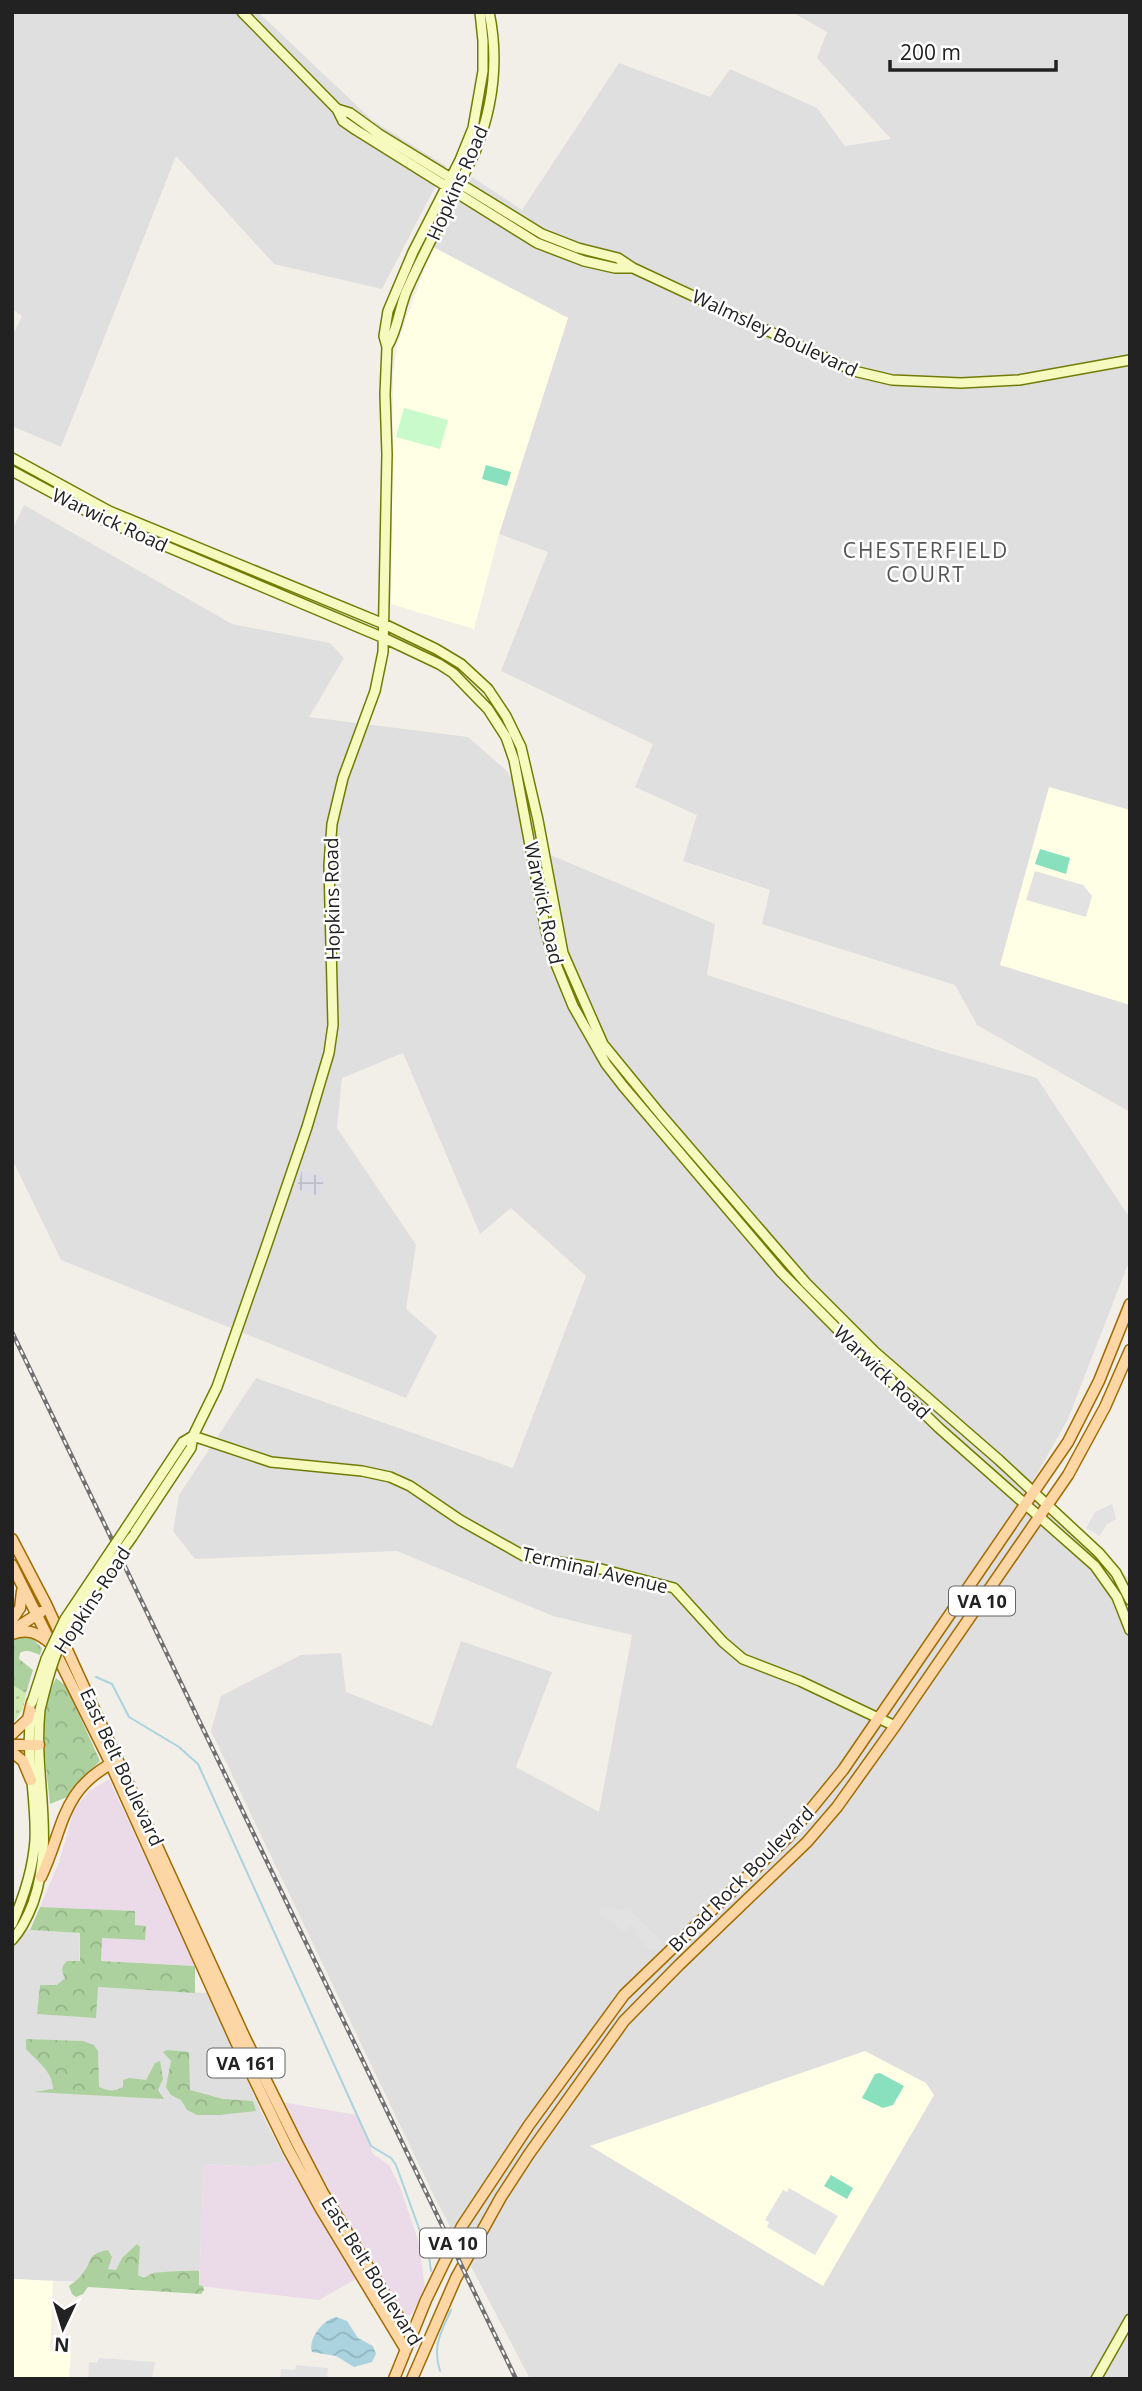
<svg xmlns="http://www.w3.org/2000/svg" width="1142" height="2391" viewBox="0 0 1142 2391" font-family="'Open Sans',sans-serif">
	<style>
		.residential { fill: #e0dfdf }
		.industrial { fill: #ebdbe8 }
		.education { fill: #ffffe5 }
		.grass { fill: url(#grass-dots) }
		.forest { fill: url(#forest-crowns) }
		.park { fill: #c8facc }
		.pitch { fill: #88e0be }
		.parking { fill: #e2e2e2 }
		.plaza { fill: url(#plaza-grid) }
		.water { fill: url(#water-waves) }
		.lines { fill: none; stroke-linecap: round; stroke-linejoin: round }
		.stream { stroke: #aad3df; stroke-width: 2 }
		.secondary-casing { stroke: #707d05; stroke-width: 12 }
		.primary-casing { stroke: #a06b00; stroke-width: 13 }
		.secondary { stroke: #f7fabf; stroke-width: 9 }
		.primary { stroke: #fcd6a4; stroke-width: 10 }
		.rail-casing { stroke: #707070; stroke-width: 4.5 }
		.rail { stroke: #fff; stroke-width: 2; stroke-dasharray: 5; stroke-linecap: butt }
		.secondary-bridge-casing { stroke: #707d05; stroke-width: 12; stroke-linecap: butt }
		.secondary-bridge { stroke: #f7fabf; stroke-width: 9 }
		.labels { text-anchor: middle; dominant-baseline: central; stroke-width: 5; stroke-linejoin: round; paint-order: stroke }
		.shield { fill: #fff; stroke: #646464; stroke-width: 2 }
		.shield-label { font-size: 18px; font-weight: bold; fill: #222 }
		.street-label { font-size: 19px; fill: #222; stroke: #fff }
		.neighbourhood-label { font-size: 21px; letter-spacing: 2px; fill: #555; stroke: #fff }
	</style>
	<defs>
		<pattern id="grass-dots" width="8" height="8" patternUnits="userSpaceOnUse" patternTransform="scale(1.75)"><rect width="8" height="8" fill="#cdebb0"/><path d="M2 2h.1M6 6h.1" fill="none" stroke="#b0c997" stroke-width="1.8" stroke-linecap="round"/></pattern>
		<pattern id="forest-crowns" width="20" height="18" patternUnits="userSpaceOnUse" patternTransform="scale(1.75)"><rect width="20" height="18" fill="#add19e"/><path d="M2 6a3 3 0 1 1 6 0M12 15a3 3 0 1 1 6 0" fill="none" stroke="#95b388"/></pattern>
		<pattern id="plaza-grid" width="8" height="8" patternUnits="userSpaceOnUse" patternTransform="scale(1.75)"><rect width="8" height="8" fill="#dddde8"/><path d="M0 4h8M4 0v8" fill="none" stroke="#bdbdc7"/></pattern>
		<pattern id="water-waves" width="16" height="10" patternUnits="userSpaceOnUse" patternTransform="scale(1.75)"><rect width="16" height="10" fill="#aad3df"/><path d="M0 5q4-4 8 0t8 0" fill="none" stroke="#92b5bf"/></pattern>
	</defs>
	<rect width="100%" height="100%" fill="#f2efe9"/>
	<path class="residential" d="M12,12H258L372,120L446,166L382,289L274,264L176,156L61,447L12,426V337L22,316L12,309Z
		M792,12H1130V1112L977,1025L955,985L762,924L770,890L683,861L697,815L635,787L653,744L501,671L548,552L499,534L568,318L433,247L472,177L522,210L619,63L710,97L730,69L817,108L845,146L891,139L817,58L827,32Z
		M24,505L232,624L330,643L344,658L309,717L468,737L508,772L548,854L715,924L707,975L941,1051L1037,1078L1130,1218V1259L1068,1419L1026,1493L1130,1579V2379H530L434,2196L211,1731L221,1696L301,1655L341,1653L346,1692L432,1726L461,1641L552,1672L516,1767L599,1812L632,1635L553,1616L397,1551L195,1559L173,1531L179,1495L256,1378L513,1468L586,1276L511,1208L480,1234L403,1053L342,1078L337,1128L416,1245L406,1309L437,1336L406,1398L61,1260L12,1159V530Z
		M12,1927L30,1930L80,1933L79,1986L40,1985L37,2014L98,1987L207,1993L267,2124L286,2161L254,2167L204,2164L199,2286L12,2279Z"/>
	<path class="industrial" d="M109,1779L195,1966L101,1961V1938L135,1925V1911L40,1907L59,1862L74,1810L89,1791Z
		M282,2102L357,2115L373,2154L389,2165L400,2187L419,2243L425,2289L411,2315L405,2316L400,2311L310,2157Z
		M286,2161L356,2279L319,2300L199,2286L204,2164L254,2167Z"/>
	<path class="education" d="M433,247L568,318L499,534L474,629L391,604L393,375L398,341Z
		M1049,787L1130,810V1005L1000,965Z
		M865,2051L926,2083L934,2095L823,2286L590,2146Z
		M12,2279L53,2281L50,2350L71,2352L69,2379H12Z"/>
	<path class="grass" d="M12,1685L26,1693L23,1709L12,1725Z"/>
	<path class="forest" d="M17,1636L33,1639L42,1648L40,1655C32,1652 27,1649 20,1653L19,1659L33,1670L26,1693L12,1685V1638Z
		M56,1678L66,1686L100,1761L74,1786L67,1797L50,1804C46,1765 37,1715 56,1678Z
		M40,1907L135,1911V1925L146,1926L145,1940L102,1938L101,1961L195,1966V1993L98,1987L96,2018L37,2014L40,1985H57L65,1978C61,1970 61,1967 67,1961H80V1933L30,1930Z
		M26,2039L83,2041L94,2045L98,2051L99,2087C109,2091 114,2092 123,2087V2080L129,2078L146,2080L155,2063L160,2061L163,2079L158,2090L164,2099L33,2092L53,2089C53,2072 37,2061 26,2049Z
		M167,2050L189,2052L190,2090L223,2099L253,2101L256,2111L219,2115H197L187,2110L181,2100L171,2095L166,2087L171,2061L163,2052Z
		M137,2244L140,2247L138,2275L144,2278C147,2276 150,2274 154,2273C157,2272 196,2270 199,2271V2285L203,2286L204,2290L201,2294L88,2287L83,2294L76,2297L72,2294L69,2286C74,2282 80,2278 83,2273C93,2261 86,2254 108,2250L112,2257L108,2269L116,2270L122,2258Z"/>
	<path class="park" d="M404,408L448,420L440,449L396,437Z"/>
	<path class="pitch" d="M486,465L511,472L507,486L482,479Z
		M1040,849L1070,858L1066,874L1035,864Z
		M880,2073L904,2086L893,2105L883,2108L862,2098L875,2074Z
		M831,2175L853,2188L847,2199L824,2186Z"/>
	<path class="parking" d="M1035,871L1083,885L1092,896L1086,917L1026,900Z
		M1112,1504L1116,1519L1106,1525L1100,1536L1086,1528L1095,1512Z
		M603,1907L632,1912L661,1941L664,1947L658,1952L654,1949L651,1951L635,1934L638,1931L632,1925L623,1932L610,1919L608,1921L598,1912Z
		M789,2188L838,2216L815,2255L767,2227L769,2222L765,2220L783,2190L787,2192Z
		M99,2358L155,2362L152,2379H88L89,2362L97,2363Z
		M296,2365L328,2368L327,2379H280L281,2369L295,2370Z"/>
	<path class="plaza" d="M302,1171L325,1178L319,1196L296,1189Z"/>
	<path class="water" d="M336,2317L347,2321L358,2338L373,2346L376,2354L372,2362L354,2367L336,2356L312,2352C308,2338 323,2320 336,2317Z"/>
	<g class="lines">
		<path class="stream" d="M96,1677L112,1684L129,1717L179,1747L198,1764L371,2146L391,2158L396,2165L429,2256L431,2271
			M440,2371C432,2346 441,2333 451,2310"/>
		<defs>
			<path id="secondary" d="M242,12L337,109L343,121L356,130L537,243L584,261L615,268H631
				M337,109L350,113L379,134L542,234L578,248L618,258L633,268L854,371L892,380L961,383L1019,380L1130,360
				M387,347C398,330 399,308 407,290C428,243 453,198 475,152C493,107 499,59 489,12
				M12,458L109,511L384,624L436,649L461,664L488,689L506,716L521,747L538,820L563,953L603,1044L661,1115L806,1283L875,1352L999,1460L1099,1553L1116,1573L1130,1600
				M12,471L101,519L384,638L439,664L453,673L488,709L506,737L514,760L546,931L553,957L573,1006L606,1064L623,1086L781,1272L849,1341L939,1428L1095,1566L1117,1597L1130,1630
				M193,1436L271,1462L362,1471L390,1477L410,1486L460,1520L524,1556L601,1569L674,1588L723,1642L743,1659L800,1681L895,1726
				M126,1528L183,1442L193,1436
				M132,1537L191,1448L193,1436L217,1387L265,1250L307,1127L329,1053L333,1025L329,865L332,824L343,778L375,691L383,652L387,454L385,394L387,347L384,336L388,311L413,252L460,160L473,128L483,71V41L480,12
				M12,1924C24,1897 33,1870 35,1840C37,1798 25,1756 31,1714
				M12,1940C22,1929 28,1916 33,1903C56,1839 33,1776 40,1710
				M1096,2379L1130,2319"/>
			<path id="primary" d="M12,1539L46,1604L245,2038L297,2143L323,2193L413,2340
				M12,1565L108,1758L236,2042L288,2149L322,2211L406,2350
				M12,1620L20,1608L22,1591
				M13,1630L41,1612
				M12,1634C28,1628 38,1633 50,1643
				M12,1734L28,1719L32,1702
				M12,1745H39
				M12,1752L23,1761L31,1780
				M41,1877C65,1826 60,1790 116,1761
				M394,2379L426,2300L462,2226L529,2125L624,1995L788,1837L843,1770L1068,1442L1099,1381L1130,1304
				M412,2379L456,2278L501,2197L529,2154L624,2021L679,1965L807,1842L837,1807L895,1726L1068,1475L1105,1407L1130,1350"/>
		</defs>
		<use href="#secondary" class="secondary-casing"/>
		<use href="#primary" class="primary-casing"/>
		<use href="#secondary" class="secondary"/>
		<use href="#primary" class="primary"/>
		<defs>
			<path id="rail" d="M12,1332L516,2379"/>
		</defs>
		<use href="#rail" class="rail-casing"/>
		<use href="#rail" class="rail"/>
		<defs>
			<path id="secondary-bridge" d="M32,1702L46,1659L65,1619L126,1528
				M40,1710C45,1689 50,1667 59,1647C76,1608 107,1573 132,1537"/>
		</defs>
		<use href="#secondary-bridge" class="secondary-bridge-casing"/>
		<use href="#secondary-bridge" class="secondary-bridge"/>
	</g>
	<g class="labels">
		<g class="shield">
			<rect x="949" y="1586.5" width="66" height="29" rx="5"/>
			<rect x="207.5" y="2048.5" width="77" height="29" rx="5"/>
			<rect x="420" y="2228.5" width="66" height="29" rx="5"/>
		</g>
		<g class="shield-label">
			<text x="982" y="1601">VA 10</text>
			<text x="246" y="2063">VA 161</text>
			<text x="453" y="2243">VA 10</text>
		</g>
		<g class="street-label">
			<text transform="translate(457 183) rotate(-66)">Hopkins Road</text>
			<text transform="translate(775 333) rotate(25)">Walmsley Boulevard</text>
			<text transform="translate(110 520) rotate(25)">Warwick Road</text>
			<text transform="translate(332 899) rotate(-91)">Hopkins Road</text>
			<text transform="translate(544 903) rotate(78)">Warwick Road</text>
			<text transform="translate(882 1372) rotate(44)">Warwick Road</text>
			<text transform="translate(595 1570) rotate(13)">Terminal Avenue</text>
			<text transform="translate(92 1600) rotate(-57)">Hopkins Road</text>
			<text transform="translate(122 1767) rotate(65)">East Belt Boulevard</text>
			<text transform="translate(741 1879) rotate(-45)">Broad Rock Boulevard</text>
			<text transform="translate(372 2271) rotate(58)">East Belt Boulevard</text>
		</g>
		<g class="neighbourhood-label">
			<text x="926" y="550">CHESTERFIELD<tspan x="926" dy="24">COURT</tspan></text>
		</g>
	</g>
	<rect width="1142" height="2391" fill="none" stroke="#222222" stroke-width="28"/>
	<g transform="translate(63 2328) rotate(184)" stroke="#ffffff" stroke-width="5" paint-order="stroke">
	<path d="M0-5L12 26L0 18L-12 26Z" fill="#222222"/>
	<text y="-10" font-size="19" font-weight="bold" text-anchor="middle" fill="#222222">N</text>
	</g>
	<path d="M890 60v10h166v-10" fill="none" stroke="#222222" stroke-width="3.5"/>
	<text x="900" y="60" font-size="21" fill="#222222" stroke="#ffffff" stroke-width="5" paint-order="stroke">200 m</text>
</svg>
